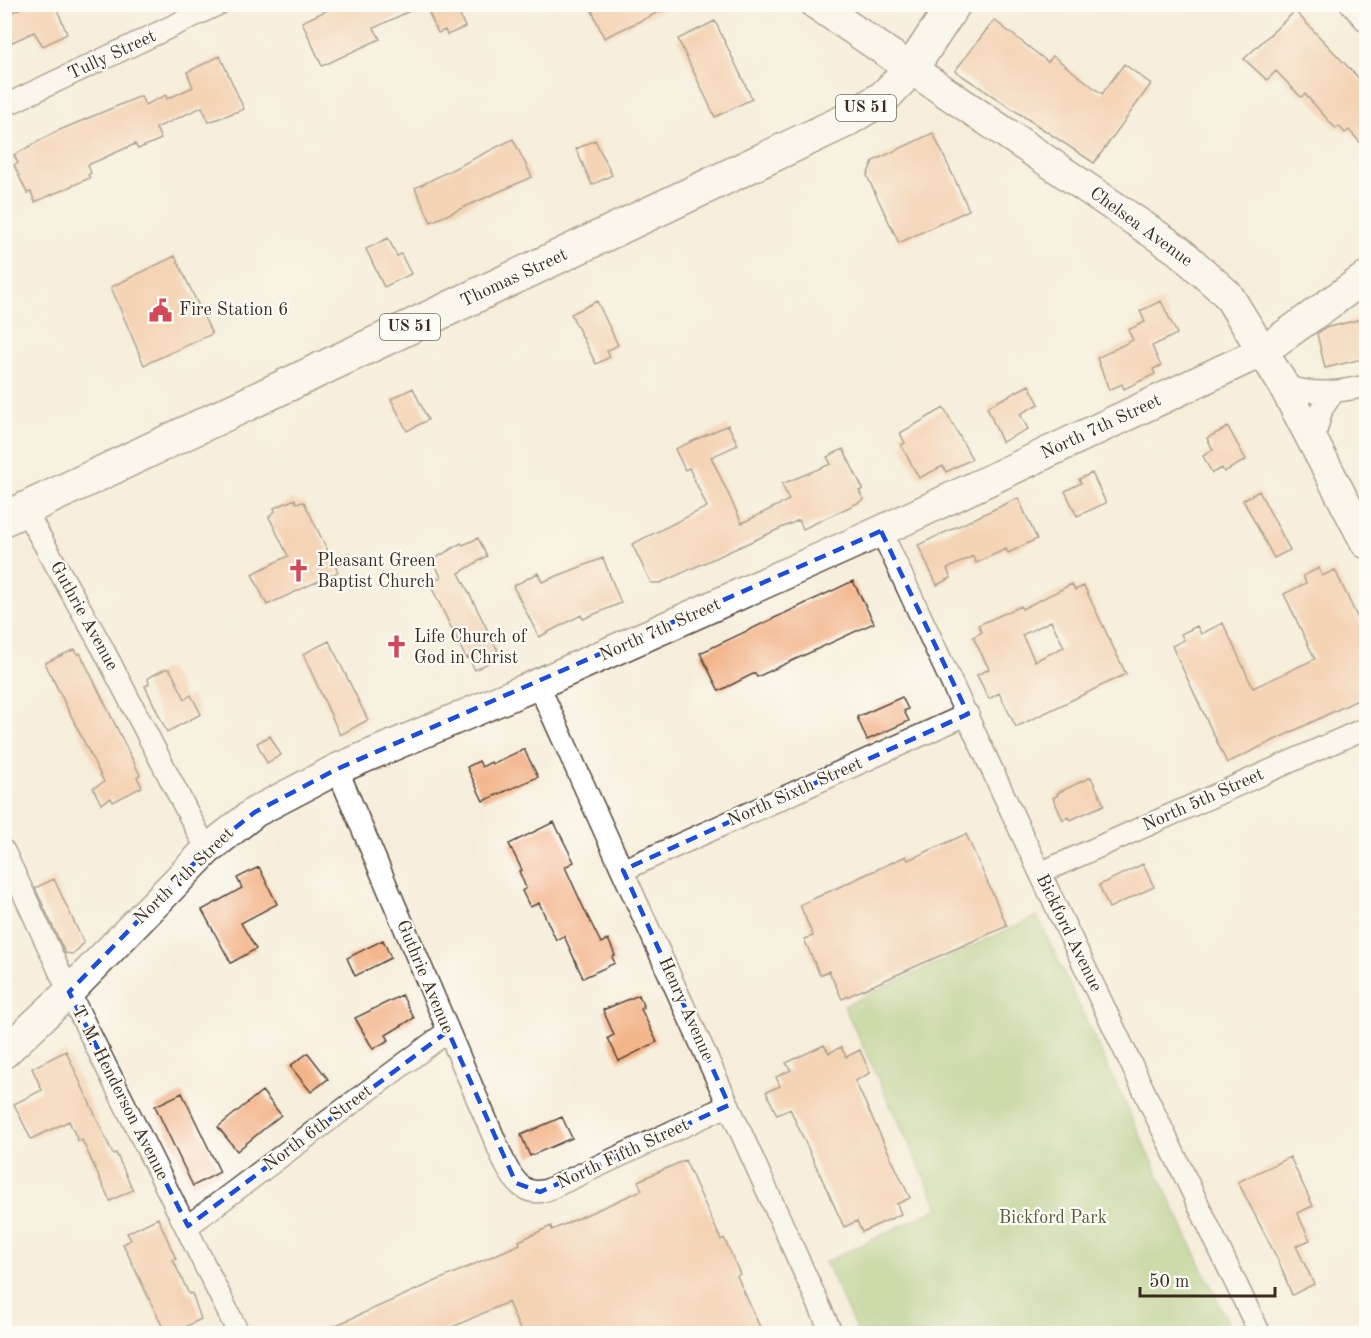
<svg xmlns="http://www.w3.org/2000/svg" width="1371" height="1338" viewBox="0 0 1371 1338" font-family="'Old Standard TT',serif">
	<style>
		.green { fill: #9ac36f; stroke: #6a7646; stroke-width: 1.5 }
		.building { fill: #f3b489; fill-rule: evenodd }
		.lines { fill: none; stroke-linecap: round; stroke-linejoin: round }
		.street-casing { stroke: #57473a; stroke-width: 24 }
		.secondary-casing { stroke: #57473a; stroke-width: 33 }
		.primary-casing { stroke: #57473a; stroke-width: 36 }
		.street { stroke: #fff; stroke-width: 21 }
		.secondary { stroke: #fff; stroke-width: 30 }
		.primary { stroke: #fff; stroke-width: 33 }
		.marked { fill: none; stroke: #1d4ed8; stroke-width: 4.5; stroke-dasharray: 12 8; stroke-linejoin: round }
		.labels { text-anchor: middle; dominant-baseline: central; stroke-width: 4.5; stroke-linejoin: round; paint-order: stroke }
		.shield { fill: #fdfcf7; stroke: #75695f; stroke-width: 1.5 }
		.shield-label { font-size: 16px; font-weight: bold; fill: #3b2a1e }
		.street-label { font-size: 18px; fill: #3b2a1e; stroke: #fdfcf7 }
		.poi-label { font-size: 18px; fill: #3b2a1e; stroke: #fdfcf7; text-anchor: start }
		.park-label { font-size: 18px; fill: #585836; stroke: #fdfcf7 }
	</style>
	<rect width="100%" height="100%" fill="#fdfcf7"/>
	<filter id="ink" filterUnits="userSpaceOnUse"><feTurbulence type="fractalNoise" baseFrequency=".0167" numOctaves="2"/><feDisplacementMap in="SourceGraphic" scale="12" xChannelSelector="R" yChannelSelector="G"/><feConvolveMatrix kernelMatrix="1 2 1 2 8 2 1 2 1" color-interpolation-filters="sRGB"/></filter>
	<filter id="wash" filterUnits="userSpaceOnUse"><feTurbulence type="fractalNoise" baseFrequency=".008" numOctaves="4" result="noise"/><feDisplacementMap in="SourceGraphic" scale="24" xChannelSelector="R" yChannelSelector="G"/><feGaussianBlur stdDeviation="1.35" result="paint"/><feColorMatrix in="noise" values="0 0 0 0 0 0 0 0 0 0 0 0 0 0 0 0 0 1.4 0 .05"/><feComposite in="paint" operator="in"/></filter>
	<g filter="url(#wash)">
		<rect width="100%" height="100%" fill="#f6eedb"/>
		<path class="green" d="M1037,916L1228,1323L1206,1334L858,1333L825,1262L939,1208L844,1006Z"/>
		<g id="blocks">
			<path class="building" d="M29,4H55L67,34L43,46L34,32L4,46V16Z
				M340,4H424L374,28L380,39L322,66L302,22Z
				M425,4H455L465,27L447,35L445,30L438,33Z
				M589,4H676L604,38Z
				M1295,11L1366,86V149L1349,130L1345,133L1339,126L1336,129L1305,94L1301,97L1276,71L1267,80L1244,59Z
				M994,20L1048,62L1053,56L1102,94L1124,64L1151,84L1094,163L955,71Z
				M715,21L752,99L715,117L678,39Z
				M220,56L244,109L209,122L202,107L156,128L161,139L138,149L135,144L88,165L91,173L88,175L90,178L35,202L31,192L27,193L14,165L18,163L14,155L55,132L141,96L145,105L166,95L167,99L193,87L187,72Z
				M933,133L969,210L899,243L867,176L873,161Z
				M513,139L532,177L431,222L415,188Z
				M595,140L612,175L592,185L576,149Z
				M388,238L397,256L401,254L411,274L384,287L366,249Z
				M175,256L212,334L144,365L111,287Z
				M597,301L618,345L607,351L610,357L596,364L571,314Z
				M1161,301L1177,334L1152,346L1161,366L1153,369L1155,374L1124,389L1122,384L1109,390L1097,358L1133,340L1128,330L1145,322L1140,311Z
				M1366,318V358L1325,368L1317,334L1325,328Z
				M1029,385L1039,404L1020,414L1028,429L1002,442L987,407Z
				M413,388L428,420L407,431L391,399Z
				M944,408L972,459L946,472L943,466L919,478L901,445L905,443L900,433Z
				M728,425L738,445L711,457L742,523L789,500L782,484L831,464L827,457L843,449L863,489L859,491L864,500L803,529L799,520L660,583H651L632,544L707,507L689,468L685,470L675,449Z
				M1228,427L1246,460L1224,472L1222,468L1212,473L1203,456L1213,450L1207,438Z
				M1092,473L1106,503L1077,516L1065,491L1081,483L1079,479Z
				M1259,491L1290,550L1274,558L1243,500Z
				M1018,498L1037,539L1008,553L1006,549L976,563L973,556L947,569L951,578L937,585L918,545Z
				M295,499L296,503L304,502L338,572L267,605L252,574L288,556L269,517L275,511L274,508Z
				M478,538L487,556L459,573L499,653L497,654L499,657L475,670L468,657L466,658L431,586L434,585L432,581L441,577L433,560L461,543L463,545Z
				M603,558L621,603L583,619L581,615L539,637L513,586L538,573L542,582Z
				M1319,568L1322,576L1335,570L1366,636V696L1227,763L1172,646L1184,640L1181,634L1197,626L1201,634L1223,623L1253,688L1315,659L1284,594L1306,583L1303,576Z
				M853,581L874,623L757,677L755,673L719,691L700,653Z
				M1072,584L1075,590L1084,586L1126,674L1016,727L999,693L989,699L977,675L989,669L973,637L982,632L978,625L1021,606L1022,609ZM1051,621L1064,647L1035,661L1022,635Z
				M329,641L368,720L340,735L303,654Z
				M75,649L78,655L80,653L140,775L137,777L142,787L113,802L111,798L101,804L93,788L104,782L45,663Z
				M165,669H169L172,673L185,699L191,695L201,714L167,732L145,686L149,684L148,678Z
				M902,697L908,709L904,711L909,721L867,740L857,717Z
				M270,736L281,755L267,763L257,743Z
				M524,749L538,777L483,801L467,767L479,761L482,767L491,762L492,764Z
				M1091,777L1104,805L1070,820L1068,817L1063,820L1053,798L1058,795L1057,793Z
				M554,822L574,862L565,867L585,911L601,943L608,939L615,955L612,957L615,963L583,978L564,936L556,940L539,903L530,907L522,891L526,888L519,871L522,870L509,844Z
				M966,834L1007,926L842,999L829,971L820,975L804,939L813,936L800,905L906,856L908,860Z
				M1143,864L1154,887L1109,908L1099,885Z
				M259,867L277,904L241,923L256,949L231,963L202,910L242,888L237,878Z
				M54,879L84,943L73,954L65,953L35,888Z
				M383,940L391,958L355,976L347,958Z
				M402,995L414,1018L386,1035L389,1040L373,1049L355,1018Z
				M639,995L644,1008L641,1009L657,1042L619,1061L608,1038L614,1035L603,1010Z
				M824,1045L829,1053L841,1047L846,1057L860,1050L870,1073L855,1081L910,1198L897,1204L901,1214L862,1232L857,1221L844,1227L790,1109L777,1115L766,1092L780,1086L776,1077L791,1070L786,1063Z
				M66,1051L113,1154L116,1153L133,1190L110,1201L82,1140L78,1141L69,1121L31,1139L14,1104L42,1090L32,1068Z
				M308,1053L328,1079L311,1092L290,1066Z
				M262,1091L281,1115L237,1151L218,1127Z
				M182,1093L220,1172L193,1186L155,1106Z
				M562,1117L572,1138L530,1156L521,1135Z
				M1290,1157L1313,1206L1297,1213L1310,1240L1296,1246L1314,1284L1292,1295L1279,1262L1238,1182Z
				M685,1160L721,1240L724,1238L740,1274L737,1276L763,1334H522L508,1302L437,1334H316L520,1244L519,1241L551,1226L552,1230L642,1190L638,1181Z
				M158,1218L176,1259L173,1260L189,1294L192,1293L201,1319L171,1334H166L123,1244L131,1240L127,1233Z"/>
		</g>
	</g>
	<g filter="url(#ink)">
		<use href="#blocks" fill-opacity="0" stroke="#57473a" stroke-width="1.5"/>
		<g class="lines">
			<defs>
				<path id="street" d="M1351,4L1366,21
					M4,106L219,4
					M1284,386C1316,395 1334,393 1366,386
					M1313,442L1322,409L1333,393
					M25,510L102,647L207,850
					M881,531L1040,873L1260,1334
					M538,684L832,1334
					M337,769L505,1164C514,1181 525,1197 547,1190L729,1105
					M4,851L69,992L239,1334
					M623,870L968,714
					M1040,873L1366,728
					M188,1226L448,1031"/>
				<path id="secondary" d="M816,4L1178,250L1228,295L1284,386L1366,543
					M4,1053L69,992L207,850L255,812L337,769L538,684L881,531L1263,351L1366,277"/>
				<path id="primary" d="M4,519L845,121L884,97L911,69L954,4"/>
			</defs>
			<use href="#street" class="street-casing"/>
			<use href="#secondary" class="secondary-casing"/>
			<use href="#primary" class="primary-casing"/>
			<use href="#street" class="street"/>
			<use href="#secondary" class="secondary"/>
			<use href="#primary" class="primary"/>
		</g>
	</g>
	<path d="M0 0H1371V1338H0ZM881,531L968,714L623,870L729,1105L540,1192L516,1183L448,1031L188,1226L69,992L207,850L255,812L337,769Z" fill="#f6eedb" fill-opacity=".55" fill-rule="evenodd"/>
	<path class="marked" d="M881,531L968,714L623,870L729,1105L540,1192L516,1183L448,1031L188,1226L69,992L207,850L255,812L337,769Z"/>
	<defs>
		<symbol id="civic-bare" viewBox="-9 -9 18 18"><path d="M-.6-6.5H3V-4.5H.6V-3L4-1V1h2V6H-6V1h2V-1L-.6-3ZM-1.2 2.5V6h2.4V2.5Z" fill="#d1495b" stroke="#fdfcf7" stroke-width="2.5" paint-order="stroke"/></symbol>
		<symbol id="church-bare" viewBox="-9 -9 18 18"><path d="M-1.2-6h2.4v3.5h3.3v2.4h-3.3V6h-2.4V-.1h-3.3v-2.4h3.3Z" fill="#d1495b" stroke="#fdfcf7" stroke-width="2.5" paint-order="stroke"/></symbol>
	</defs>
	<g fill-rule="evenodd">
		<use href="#civic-bare" x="144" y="294" width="33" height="33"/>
		<use href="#church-bare" x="282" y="554" width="33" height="33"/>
		<use href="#church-bare" x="380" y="630" width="33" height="33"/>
	</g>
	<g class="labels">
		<g class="shield">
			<rect x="836" y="95" width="60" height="26" rx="4.5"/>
			<rect x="380" y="314" width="60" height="26" rx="4.5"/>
		</g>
		<g class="shield-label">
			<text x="866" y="108">US 51</text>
			<text x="410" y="327">US 51</text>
		</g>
		<g class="street-label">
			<text transform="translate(112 55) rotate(-25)">Tully Street</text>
			<text transform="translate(1141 227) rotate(36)">Chelsea Avenue</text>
			<text transform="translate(514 278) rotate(-25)">Thomas Street</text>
			<text transform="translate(1101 427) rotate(-25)">North 7th Street</text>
			<text transform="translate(84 616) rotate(61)">Guthrie Avenue</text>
			<text transform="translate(660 630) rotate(-24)">North 7th Street</text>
			<text transform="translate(795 792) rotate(-24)">North Sixth Street</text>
			<text transform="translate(1203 800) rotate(-24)">North 5th Street</text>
			<text transform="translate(184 876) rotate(-44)">North 7th Street</text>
			<text transform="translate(1069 933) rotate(64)">Bickford Avenue</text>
			<text transform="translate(425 977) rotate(67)">Guthrie Avenue</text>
			<text transform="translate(686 1009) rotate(66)">Henry Avenue</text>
			<text transform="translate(120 1093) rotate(63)">T. M. Henderson Avenue</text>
			<text transform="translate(318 1128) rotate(-37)">North 6th Street</text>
			<text transform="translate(623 1154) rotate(-25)">North Fifth Street</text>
		</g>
		<g class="poi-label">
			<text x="179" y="310">Fire Station 6</text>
			<text x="317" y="561">Pleasant Green<tspan x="317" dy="21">Baptist Church</tspan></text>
			<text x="414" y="637">Life Church of<tspan x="414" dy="21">God in Christ</tspan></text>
		</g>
		<g class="park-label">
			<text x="1053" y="1218">Bickford Park</text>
		</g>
	</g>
	<rect width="1371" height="1338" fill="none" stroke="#fdfcf7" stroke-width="24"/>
	<path d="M1140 1287v9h135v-9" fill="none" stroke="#3b2a1e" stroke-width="3"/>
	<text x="1149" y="1287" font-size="18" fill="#3b2a1e" stroke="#fdfcf7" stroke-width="4.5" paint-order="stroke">50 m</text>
</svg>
